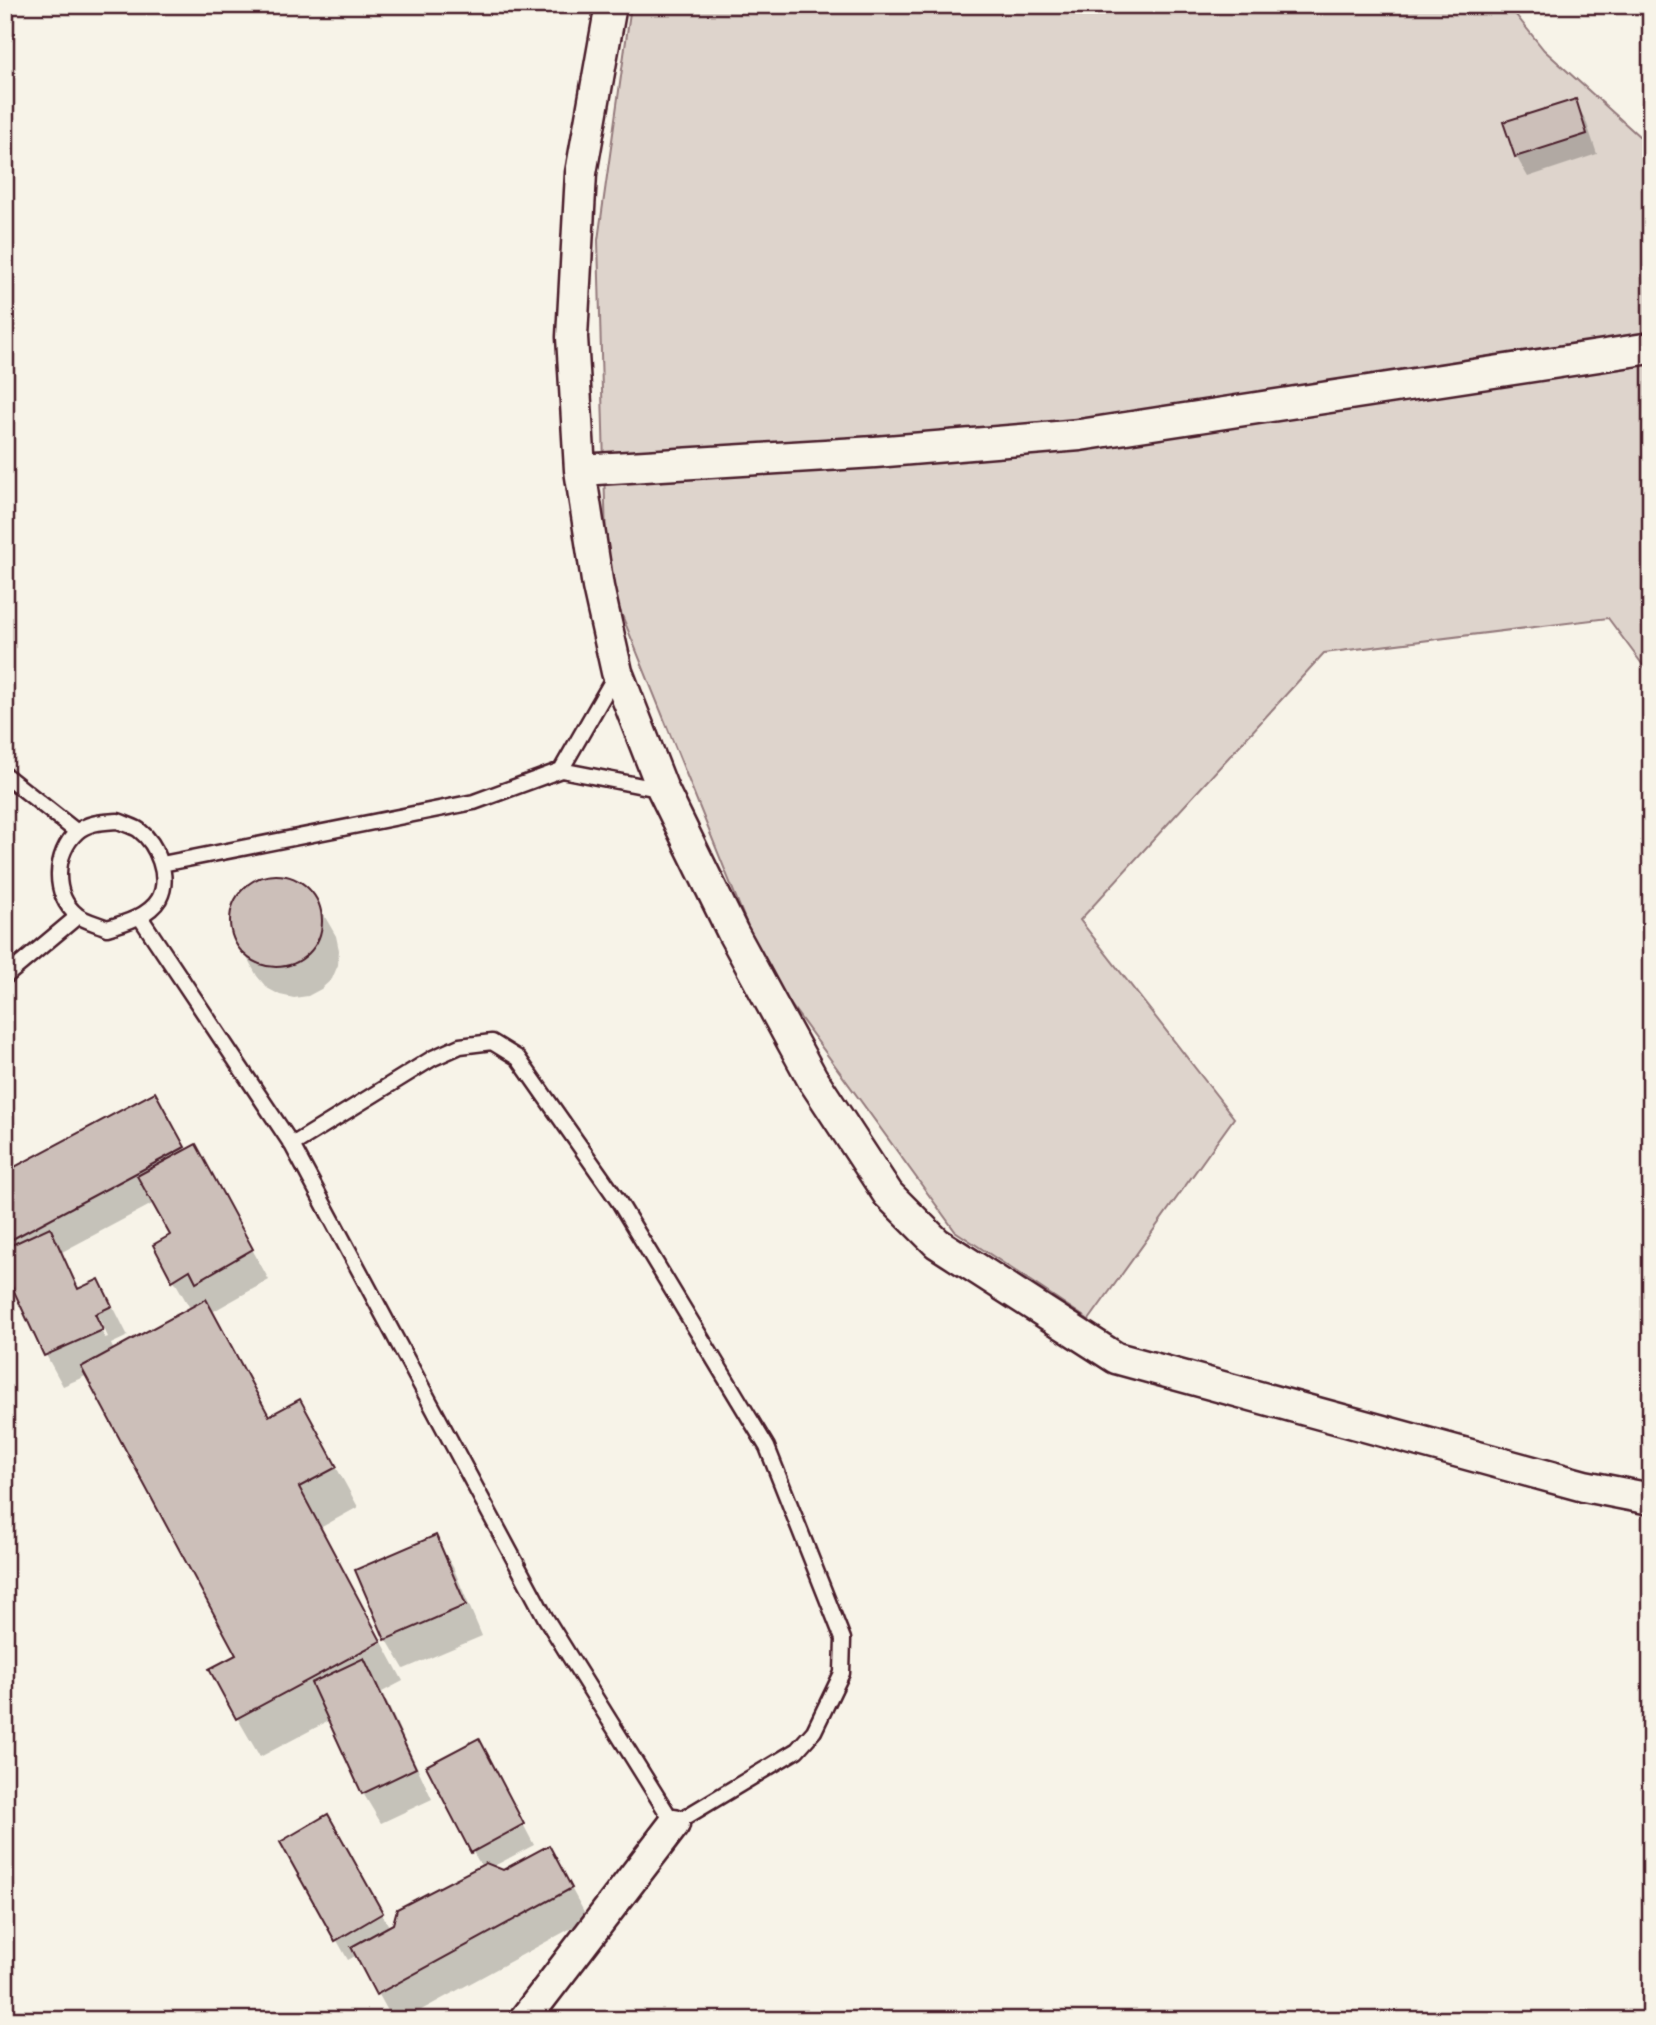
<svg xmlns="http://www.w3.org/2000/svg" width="1656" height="2025" viewBox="0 0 1656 2025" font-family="'Indie Flower',sans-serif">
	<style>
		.green { fill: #ded4cc; stroke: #947a7c; stroke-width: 2 }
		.shadow { fill: #0003; fill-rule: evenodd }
		.building { fill: #ccbfb9; stroke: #4a1f2b; stroke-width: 2 }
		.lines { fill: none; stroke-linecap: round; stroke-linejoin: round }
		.service-casing { stroke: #4a1f2b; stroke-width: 19 }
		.minor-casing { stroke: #4a1f2b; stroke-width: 35 }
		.service { stroke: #f7f3e8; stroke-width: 14 }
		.minor { stroke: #f7f3e8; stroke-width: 30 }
	</style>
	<rect width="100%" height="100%" fill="#f7f3e8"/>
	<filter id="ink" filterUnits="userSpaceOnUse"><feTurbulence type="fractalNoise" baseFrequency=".0143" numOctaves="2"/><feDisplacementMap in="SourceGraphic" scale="14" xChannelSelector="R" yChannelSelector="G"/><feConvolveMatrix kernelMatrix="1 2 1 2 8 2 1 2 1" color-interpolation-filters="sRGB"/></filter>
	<g filter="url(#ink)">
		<path class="green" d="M631,5H1508L1544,50L1651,147V676L1608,618L1324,653L1080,920L1234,1118L1089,1320L955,1231L765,969L607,578L598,240Z"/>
		<path class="shadow" d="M1575,101L1586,121L1597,154L1528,177L1516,156Z
			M270,876H285L299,882L310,891L336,936L339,950L338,965L332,979L321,989L308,996L294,998L280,995L267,988L257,976L233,932L232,917L235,902L244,890L255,881Z
			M172,1125L186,1151L212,1176L269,1280L212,1312L269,1417L322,1441L358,1507L320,1528L380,1639L236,1716L238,1656L88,1375L63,1386L46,1355L5,1268V1174ZM154,1203L173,1236L174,1280L191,1310L114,1351L111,1344L128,1336L116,1312L99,1282L80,1290L62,1252ZM95,1318H99L108,1337L105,1338Z
			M435,1537L453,1567L482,1636L404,1669L387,1640L390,1638L388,1635Z
			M382,1642L403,1681L382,1692L432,1799L381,1823L363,1793L330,1720L260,1757L238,1719Z
			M490,1761L534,1845L492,1867L503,1872L565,1877L588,1919L403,2020H393L357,1955L348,1960L282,1843L328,1817L390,1928L482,1867L473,1852Z"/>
		<path class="building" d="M1576,99L1587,134L1515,157L1503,122Z
			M230 921a46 46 0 1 1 92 0a46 46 0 1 1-92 0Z
			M155,1092L185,1147L5,1243V1172Z
			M196,1144L253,1249L196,1282L190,1270L172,1281L153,1245L170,1235L137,1176Z
			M50,1227L78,1289L99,1279L112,1306L95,1314L103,1330L44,1356L5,1272V1248Z
			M206,1299L269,1416L300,1399L337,1467L299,1487L381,1641L236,1719L209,1669L236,1655L81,1367Z
			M436,1535L466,1605L385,1640L355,1570Z
			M364,1658L416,1768L362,1794L311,1683Z
			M479,1738L524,1824L471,1853L426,1766Z
			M328,1814L383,1913L335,1941L280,1842Z
			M549,1845L572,1888L376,1995L351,1947L393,1924L397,1909L486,1863L503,1870Z"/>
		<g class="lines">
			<defs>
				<path id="service" d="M561,770L616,674
					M5,775L77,832
					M118,821C125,824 133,826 139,830C157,844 171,877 159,899C149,916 125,923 107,928C98,924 85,921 77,915C52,895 54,853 77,832C88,822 104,822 118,821Z
					M162,864L474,802L561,770L663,790
					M140,917L292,1145L545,1617L674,1824L797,1750L814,1731L842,1673L843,1639L767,1447L619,1202L518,1058L492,1042L460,1046L433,1058L292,1145
					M5,977L78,916"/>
				<path id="minor" d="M611,5L581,173L572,337L580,470L598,587L617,672L663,790L733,933L812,1078L888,1194L937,1243L1116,1358L1584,1486L1651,1499
					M580,470L875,452L1080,435L1651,348
					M524,2020L674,1824"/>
			</defs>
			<use href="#service" class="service-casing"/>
			<use href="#minor" class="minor-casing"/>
			<use href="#service" class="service"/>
			<use href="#minor" class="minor"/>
		</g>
	</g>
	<rect width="1656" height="2025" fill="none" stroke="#f7f3e8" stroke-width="28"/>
	<rect x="14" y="14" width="1628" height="1997" fill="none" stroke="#4a1f2b" stroke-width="2.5" filter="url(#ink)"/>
</svg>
